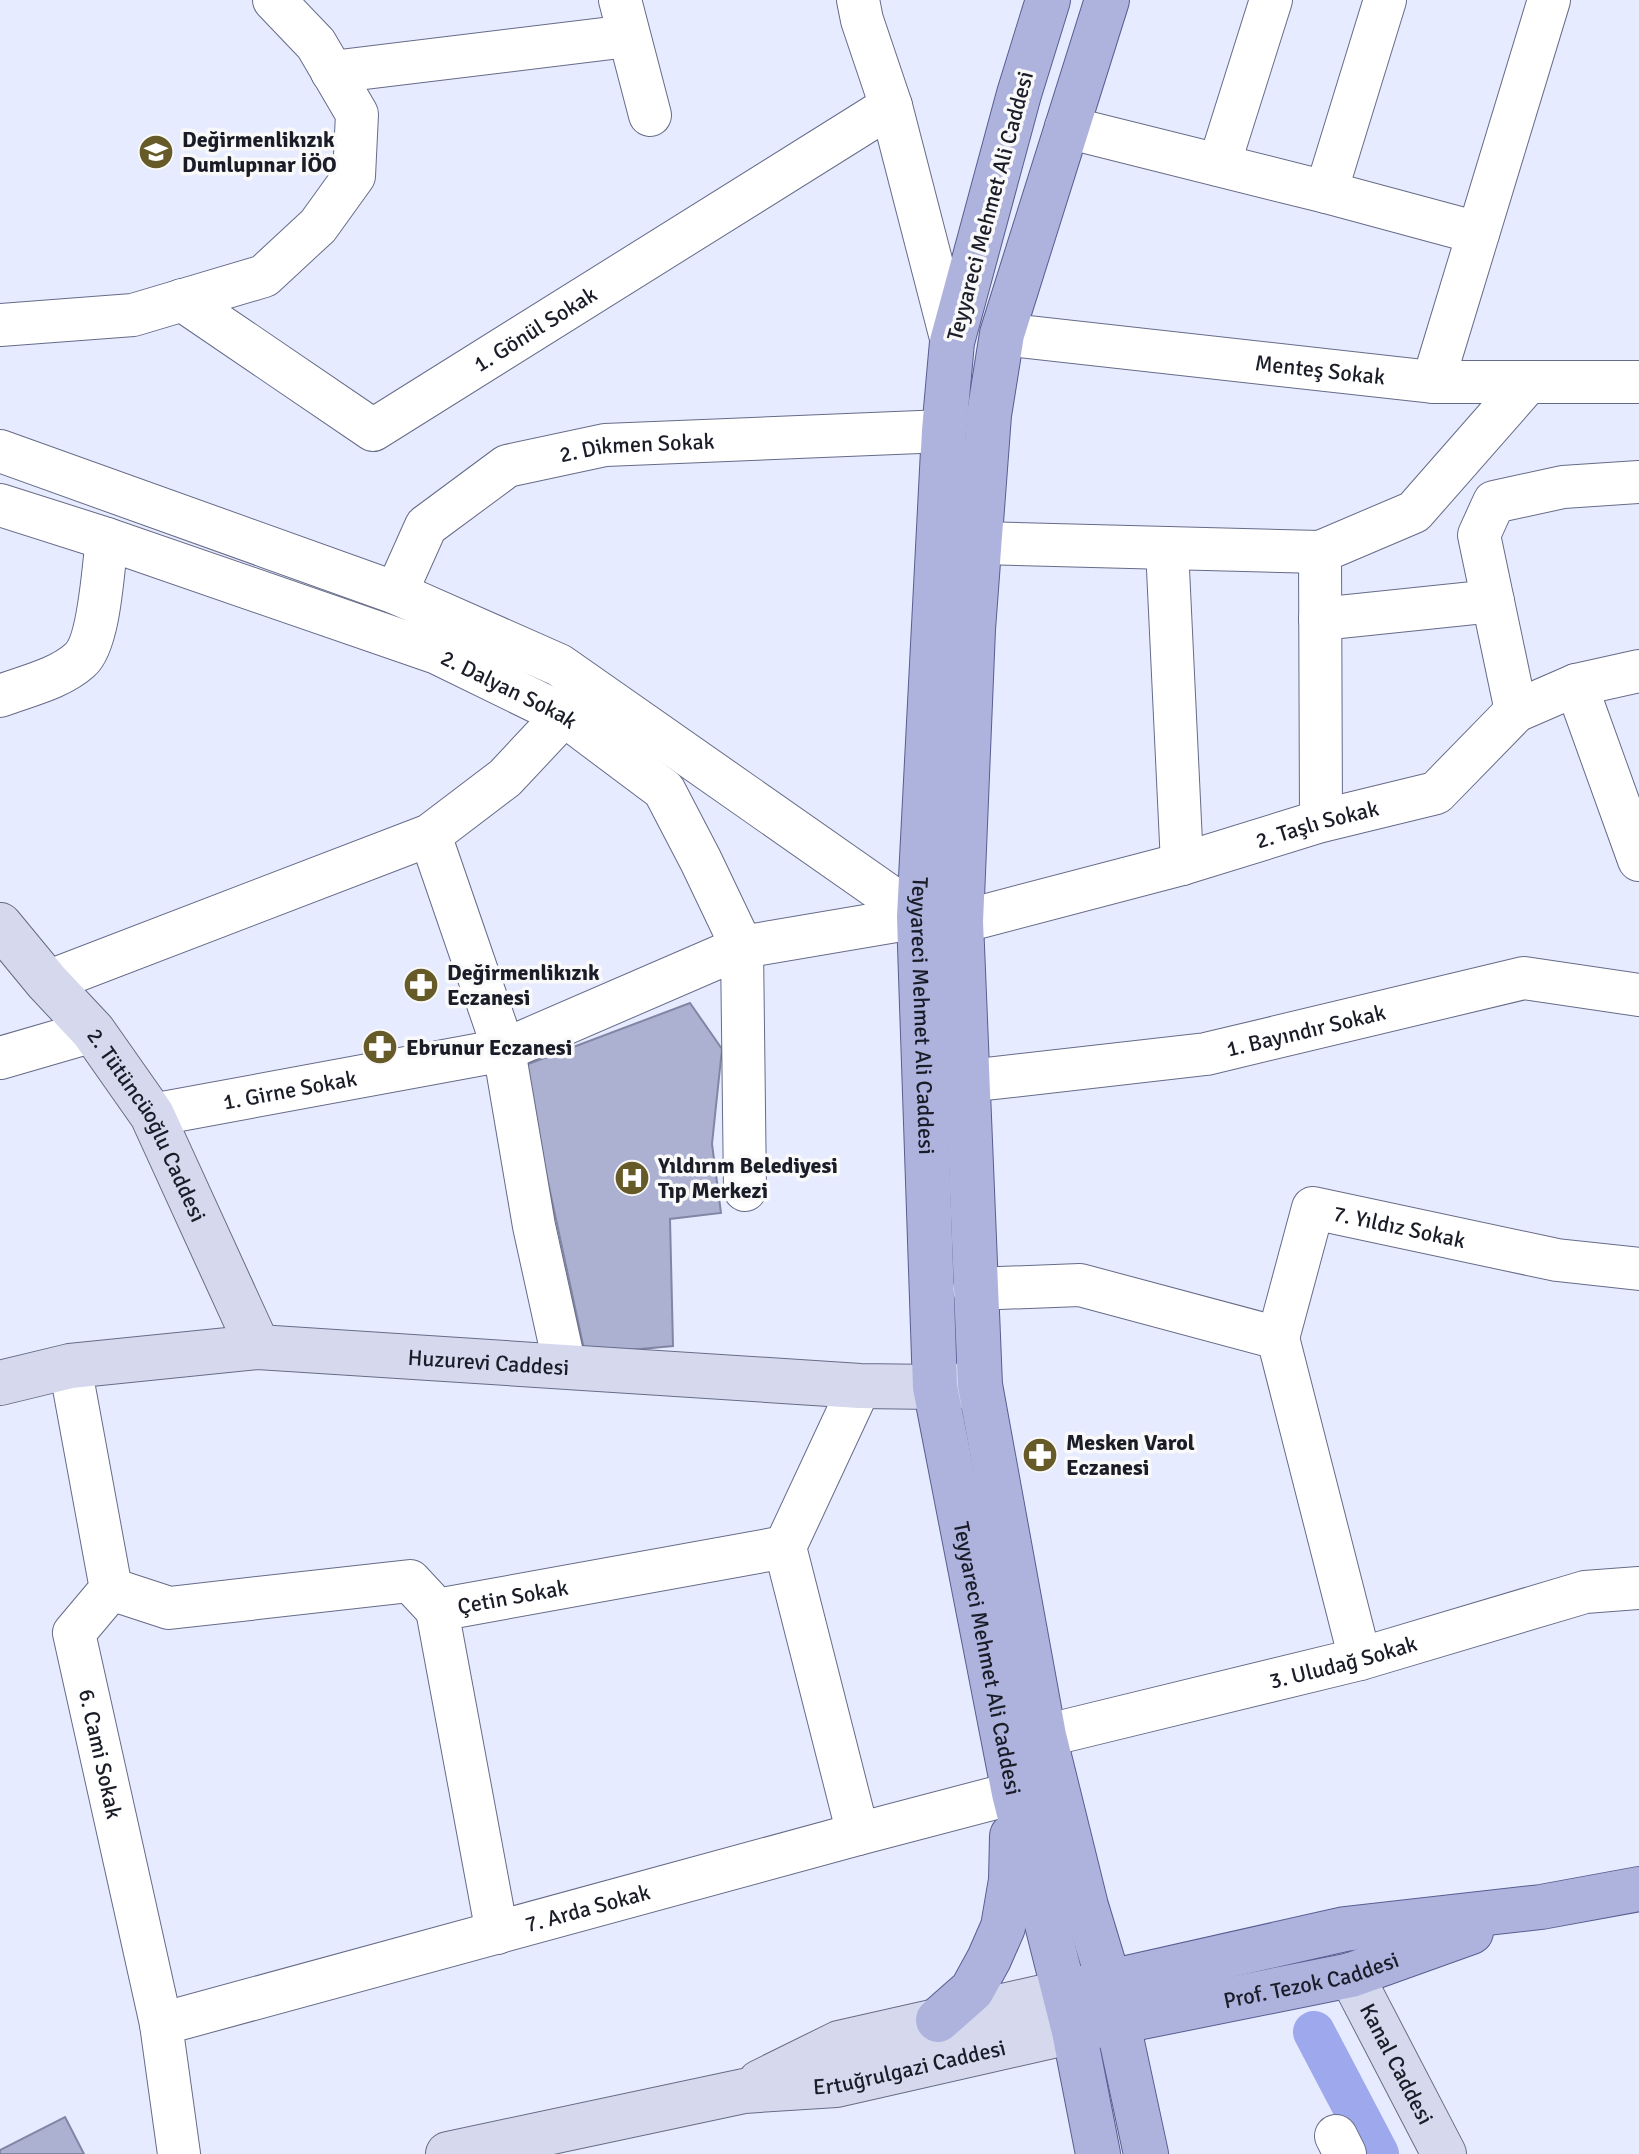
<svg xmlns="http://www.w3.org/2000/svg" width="1639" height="2154" viewBox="0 0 1639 2154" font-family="Signika,sans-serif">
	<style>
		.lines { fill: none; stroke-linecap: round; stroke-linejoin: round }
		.canal { stroke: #9ea8ec; stroke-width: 42 }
		.building { fill: #acb1d1; stroke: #8186a4; stroke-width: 2 }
		.street-casing { stroke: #666b88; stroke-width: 44 }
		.secondary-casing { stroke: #666b88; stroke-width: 46 }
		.primary-casing { stroke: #575e90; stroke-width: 46 }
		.street { stroke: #fff; stroke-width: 42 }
		.secondary { stroke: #d6d9ee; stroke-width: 44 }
		.primary { stroke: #aeb3de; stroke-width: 44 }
		.labels { text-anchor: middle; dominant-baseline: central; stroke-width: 7; stroke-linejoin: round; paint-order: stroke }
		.poi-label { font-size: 22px; font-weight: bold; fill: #1a1c28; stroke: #f9f9f9; text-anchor: start }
		.street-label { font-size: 22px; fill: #1a1c28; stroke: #f9f9f9 }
	</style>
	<rect width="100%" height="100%" fill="#e7ebff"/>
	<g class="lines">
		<path class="canal" d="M1314,2032L1378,2154"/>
	</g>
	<path class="building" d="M690,1003L722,1049L712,1144L721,1213L670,1219L673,1346L585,1354L523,1066Z
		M65,2117L84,2154H0V2150Z"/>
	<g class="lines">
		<defs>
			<g id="street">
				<path d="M620,0L650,115"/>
				<path d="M858,0L862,20L891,106L952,342"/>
				<path d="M332,72L628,36"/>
				<path d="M1066,127L1326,192L1478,233"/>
				<path d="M1219,165L1271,0"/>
				<path d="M1326,192L1385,0"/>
				<path id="s1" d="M182,300L373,430L891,106"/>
				<path d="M0,325L133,315L264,276L318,226L354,176L357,114L316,44L274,0"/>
				<path id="s2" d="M1002,334L1433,382H1639"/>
				<path d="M1433,382L1549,0"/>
				<path id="s3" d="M0,451L396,593L559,665L919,917L961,922L1182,864L1321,821L1436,793L1516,711L1576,685L1639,671"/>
				<path id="s4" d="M0,505L107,539L437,653L564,715L664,790L701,861L742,947L919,917"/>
				<path d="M980,543L1320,552"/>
				<path d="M1167,548L1182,864"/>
				<path id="s5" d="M396,593L426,526L507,466L605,445L944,431"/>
				<path d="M1320,619L1493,601"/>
				<path d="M1576,685L1639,860"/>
				<path d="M0,696C26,686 59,679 80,660C100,642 103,567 107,539"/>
				<path d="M1516,711L1479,535L1494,502L1563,487L1639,482"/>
				<path d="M1321,821L1320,552L1414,512L1528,382"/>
				<path d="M430,835L504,1050L534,1226L565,1367"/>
				<path d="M47,982L430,835L505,778L564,715"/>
				<path d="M0,1058L93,1031"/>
				<path id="s6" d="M968,1081L1206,1054L1524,978L1639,995"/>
				<path id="s7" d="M152,1115L504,1050L742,947L745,1190"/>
				<path id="s8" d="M974,1289L1080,1285L1278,1338L1313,1208L1557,1260L1639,1269"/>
				<path d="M1278,1338L1360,1659"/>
				<path id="s9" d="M70,1366L111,1589L74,1633L161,2024L179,2154"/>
				<path id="s10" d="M111,1589L169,1608L410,1581L437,1610L785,1547"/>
				<path d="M437,1610L497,1933"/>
				<path id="s11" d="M1044,1736L1360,1659L1585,1592L1639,1588"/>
				<path d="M858,1834L785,1547L860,1386"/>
				<path id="s12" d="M161,2024L858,1834L1014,1793"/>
				<path d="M1336,2136L1345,2154"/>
			</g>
			<g id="secondary">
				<path id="s13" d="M0,925L47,982L93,1031L152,1115L258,1347"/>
				<path id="s14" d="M0,1383L70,1366L258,1347L860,1386L935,1387L973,1385"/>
				<path id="s15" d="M1351,1975L1444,2154"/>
				<path d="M760,2082L839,2043L1065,1992"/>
				<path id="s16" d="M448,2154L744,2091L836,2085L1074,2031"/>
			</g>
			<g id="primary">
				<path id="s17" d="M1048,0L1019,94L952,342L944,431L919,917L935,1387L1014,1793L1074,2031L1098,2154"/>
				<path d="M1107,0L1002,334L989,415L973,629L961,922L980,1385L1044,1736L1086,1906L1109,1982L1146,2154"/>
				<path d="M1083,1988L1345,1929L1541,1907L1639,1889"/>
				<path d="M938,2020L972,1990L989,1959L1003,1927L1011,1880L1012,1836"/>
				<path id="s18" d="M1092,2027L1351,1975L1471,1932"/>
			</g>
		</defs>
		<use href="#street" class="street-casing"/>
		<use href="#secondary" class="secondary-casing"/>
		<use href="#primary" class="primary-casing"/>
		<use href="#street" class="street"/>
		<use href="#secondary" class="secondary"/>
		<use href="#primary" class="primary"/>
	</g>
	<defs>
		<symbol id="school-disc" viewBox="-11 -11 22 22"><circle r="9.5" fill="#665b28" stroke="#f9f9f9"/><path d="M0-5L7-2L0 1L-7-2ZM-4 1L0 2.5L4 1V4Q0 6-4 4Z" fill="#fff"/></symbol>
		<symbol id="pharmacy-disc" viewBox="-11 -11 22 22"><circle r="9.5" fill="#665b28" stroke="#f9f9f9"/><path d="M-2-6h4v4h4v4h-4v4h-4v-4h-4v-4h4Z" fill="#fff"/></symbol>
		<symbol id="hospital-disc" viewBox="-11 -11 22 22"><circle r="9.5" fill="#665b28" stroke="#f9f9f9"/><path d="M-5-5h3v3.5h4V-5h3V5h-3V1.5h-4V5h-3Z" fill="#fff"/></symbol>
	</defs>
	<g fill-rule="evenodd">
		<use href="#school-disc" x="136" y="132" width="40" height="40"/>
		<use href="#pharmacy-disc" x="401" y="965" width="40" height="40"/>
		<use href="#pharmacy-disc" x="360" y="1027" width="40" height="40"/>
		<use href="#hospital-disc" x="612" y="1158" width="40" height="40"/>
		<use href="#pharmacy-disc" x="1020" y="1435" width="40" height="40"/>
	</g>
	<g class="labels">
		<g class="poi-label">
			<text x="182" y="139">Değirmenlikızık<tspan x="182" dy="25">Dumlupınar İÖO</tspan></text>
			<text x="447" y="972">Değirmenlikızık<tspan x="447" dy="25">Eczanesi</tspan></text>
			<text x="406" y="1047">Ebrunur Eczanesi</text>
			<text x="658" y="1165">Yıldırım Belediyesi<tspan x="658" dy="25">Tıp Merkezi</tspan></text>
			<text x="1066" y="1442">Mesken Varol<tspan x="1066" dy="25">Eczanesi</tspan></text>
		</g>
		<g class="street-label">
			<text transform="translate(990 206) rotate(-75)">Teyyareci Mehmet Ali Caddesi</text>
			<text stroke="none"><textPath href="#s1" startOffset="422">1. Gönül Sokak</textPath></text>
			<text stroke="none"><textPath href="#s2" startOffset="320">Menteş Sokak</textPath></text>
			<text stroke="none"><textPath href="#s5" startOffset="306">2. Dikmen Sokak</textPath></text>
			<text stroke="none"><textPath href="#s4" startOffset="542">2. Dalyan Sokak</textPath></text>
			<text stroke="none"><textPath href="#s3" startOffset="1450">2. Taşlı Sokak</textPath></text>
			<text stroke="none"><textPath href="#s17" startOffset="1030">Teyyareci Mehmet Ali Caddesi</textPath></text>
			<text stroke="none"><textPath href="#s6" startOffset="342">1. Bayındır Sokak</textPath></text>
			<text stroke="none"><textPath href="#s7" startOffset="140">1. Girne Sokak</textPath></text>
			<text stroke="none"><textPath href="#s13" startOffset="250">2. Tütüncüoğlu Caddesi</textPath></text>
			<text stroke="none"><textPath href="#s8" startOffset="534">7. Yıldız Sokak</textPath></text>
			<text stroke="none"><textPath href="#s14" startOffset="492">Huzurevi Caddesi</textPath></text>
			<text stroke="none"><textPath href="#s10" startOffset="420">Çetin Sokak</textPath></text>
			<text stroke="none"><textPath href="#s17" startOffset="1678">Teyyareci Mehmet Ali Caddesi</textPath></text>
			<text stroke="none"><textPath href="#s11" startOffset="308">3. Uludağ Sokak</textPath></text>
			<text stroke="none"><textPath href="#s9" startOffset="408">6. Cami Sokak</textPath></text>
			<text stroke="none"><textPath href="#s12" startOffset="442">7. Arda Sokak</textPath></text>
			<text stroke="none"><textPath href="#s18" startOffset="224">Prof. Tezok Caddesi</textPath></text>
			<text stroke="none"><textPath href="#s15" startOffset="100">Kanal Caddesi</textPath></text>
			<text stroke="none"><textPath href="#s16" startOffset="470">Ertuğrulgazi Caddesi</textPath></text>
		</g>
	</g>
</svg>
